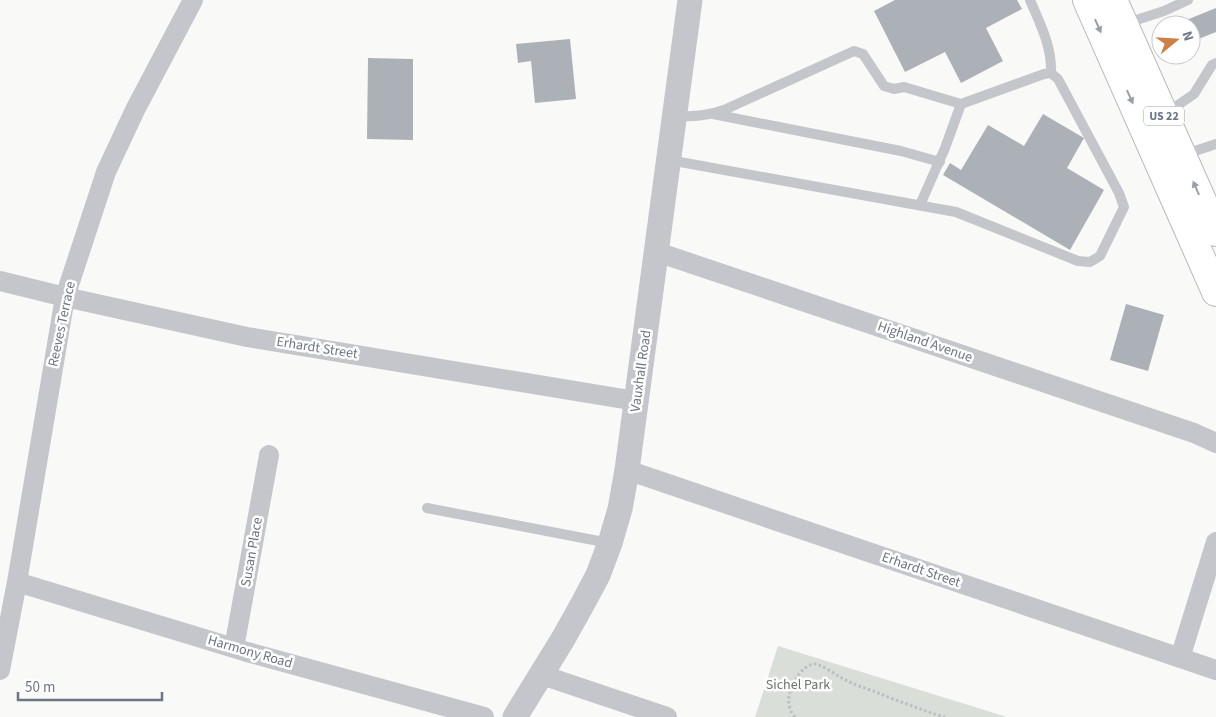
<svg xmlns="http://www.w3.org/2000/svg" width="1216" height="717" viewBox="0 0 1216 717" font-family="'Source Sans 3',sans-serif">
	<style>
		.green { fill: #d9ded8 }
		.building { fill: #acb0b7 }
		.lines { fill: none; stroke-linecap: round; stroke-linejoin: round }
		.trunk-casing { stroke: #b6b8bc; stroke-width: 30 }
		.path { stroke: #bcbec1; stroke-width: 3; stroke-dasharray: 2.5 2.5; stroke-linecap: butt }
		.service { stroke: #c4c6cb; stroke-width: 10 }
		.minor { stroke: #c4c6cb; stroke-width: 20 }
		.tertiary { stroke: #c4c6cb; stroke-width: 25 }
		.trunk { stroke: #fff; stroke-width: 28 }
		.oneway { fill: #999eaa }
		.labels { text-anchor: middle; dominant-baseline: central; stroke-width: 5; stroke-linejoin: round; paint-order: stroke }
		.shield { fill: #fff; stroke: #999eaa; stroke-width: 1 }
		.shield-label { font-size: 12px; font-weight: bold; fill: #6d7585 }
		.street-label { font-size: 14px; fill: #6d7585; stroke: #fff }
		.park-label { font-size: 14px; fill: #667866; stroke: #fff }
	</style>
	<rect width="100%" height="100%" fill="#f9faf8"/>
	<path class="green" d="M778,646L1007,717H755Z"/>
	<path class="building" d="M895,0H1017L1022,9L986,28L1003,61L961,83L945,52L905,72L874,11Z
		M1216,8V32L1191,42V25H1174Z
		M570,39L576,99L535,103L531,61L518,63L516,44Z
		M368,58L413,59V140L367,139Z
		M1043,114L1084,138L1067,168L1104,190L1070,250L943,175L950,163L961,170L988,125L1024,146Z
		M1126,304L1164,315L1148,371L1110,360Z"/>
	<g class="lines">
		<defs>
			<path id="trunk" d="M1087,0L1216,292
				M1113,0L1216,232"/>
		</defs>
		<use href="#trunk" class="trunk-casing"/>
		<path class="path" d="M795,717C789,711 787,700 790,692C794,682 801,666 814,664C820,663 837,676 844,679C854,685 865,688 876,692C895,700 915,707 934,714L945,717"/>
		<path class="service" d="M1030,0C1040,24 1052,46 1051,73
			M1124,24L1164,11L1188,0
			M713,114L901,151L940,162
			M1165,114L1194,94L1212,65L1216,63
			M1183,155L1216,144
			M669,160L956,212L1078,261L1090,262L1100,256L1124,207L1119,193L1058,79L1051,73L1044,74L961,104L904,87L894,89L884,86L863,54L854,51L724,110C708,116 692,116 675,117
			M920,205L945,148L961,104
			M427,508L609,543"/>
		<path class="minor" d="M657,252L1194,433L1216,443
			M0,281L65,297L247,337L636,401
			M627,470L1216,670
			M17,582L247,652L484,717
			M234,648L269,455
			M1180,658L1216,542
			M0,670L17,582L65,297L106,172L135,110L193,0
			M542,675L667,717"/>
		<path class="tertiary" d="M515,717L563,639L582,605L598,575L610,543L620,509L627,470L690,0"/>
		<use href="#trunk" class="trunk"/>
	</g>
	<defs><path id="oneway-solid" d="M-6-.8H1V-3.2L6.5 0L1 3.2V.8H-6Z" transform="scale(1.25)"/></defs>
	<g class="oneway">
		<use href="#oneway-solid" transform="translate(1098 26) rotate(66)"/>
		<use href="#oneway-solid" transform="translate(1130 97) rotate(66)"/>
		<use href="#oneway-solid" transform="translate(1196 188) rotate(-114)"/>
	</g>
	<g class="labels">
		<rect class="shield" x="1144" y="106.5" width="40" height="19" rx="4"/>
		<g class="shield-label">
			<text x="1164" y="116">US 22</text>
		</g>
		<g class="street-label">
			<text transform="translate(62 324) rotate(-78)">Reeves Terrace</text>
			<text transform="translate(925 342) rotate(19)">Highland Avenue</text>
			<text transform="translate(317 348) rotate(9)">Erhardt Street</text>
			<text transform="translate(641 371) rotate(-82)">Vauxhall Road</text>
			<text transform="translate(252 552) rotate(-80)">Susan Place</text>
			<text transform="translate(921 570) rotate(19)">Erhardt Street</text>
			<text transform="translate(250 652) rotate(16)">Harmony Road</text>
		</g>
		<g class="park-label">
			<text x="798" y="685">Sichel Park</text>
		</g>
	</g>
	<g transform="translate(1176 40) rotate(72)"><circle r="24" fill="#ffffff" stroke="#c5c8ce"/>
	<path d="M0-4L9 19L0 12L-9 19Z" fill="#ce8044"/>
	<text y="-8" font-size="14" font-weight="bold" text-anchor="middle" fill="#6d7585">N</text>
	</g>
	<path d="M18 692v8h144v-8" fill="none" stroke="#6d7585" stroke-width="2.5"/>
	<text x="25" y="692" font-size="15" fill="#6d7585" stroke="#ffffff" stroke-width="4" paint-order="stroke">50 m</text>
</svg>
